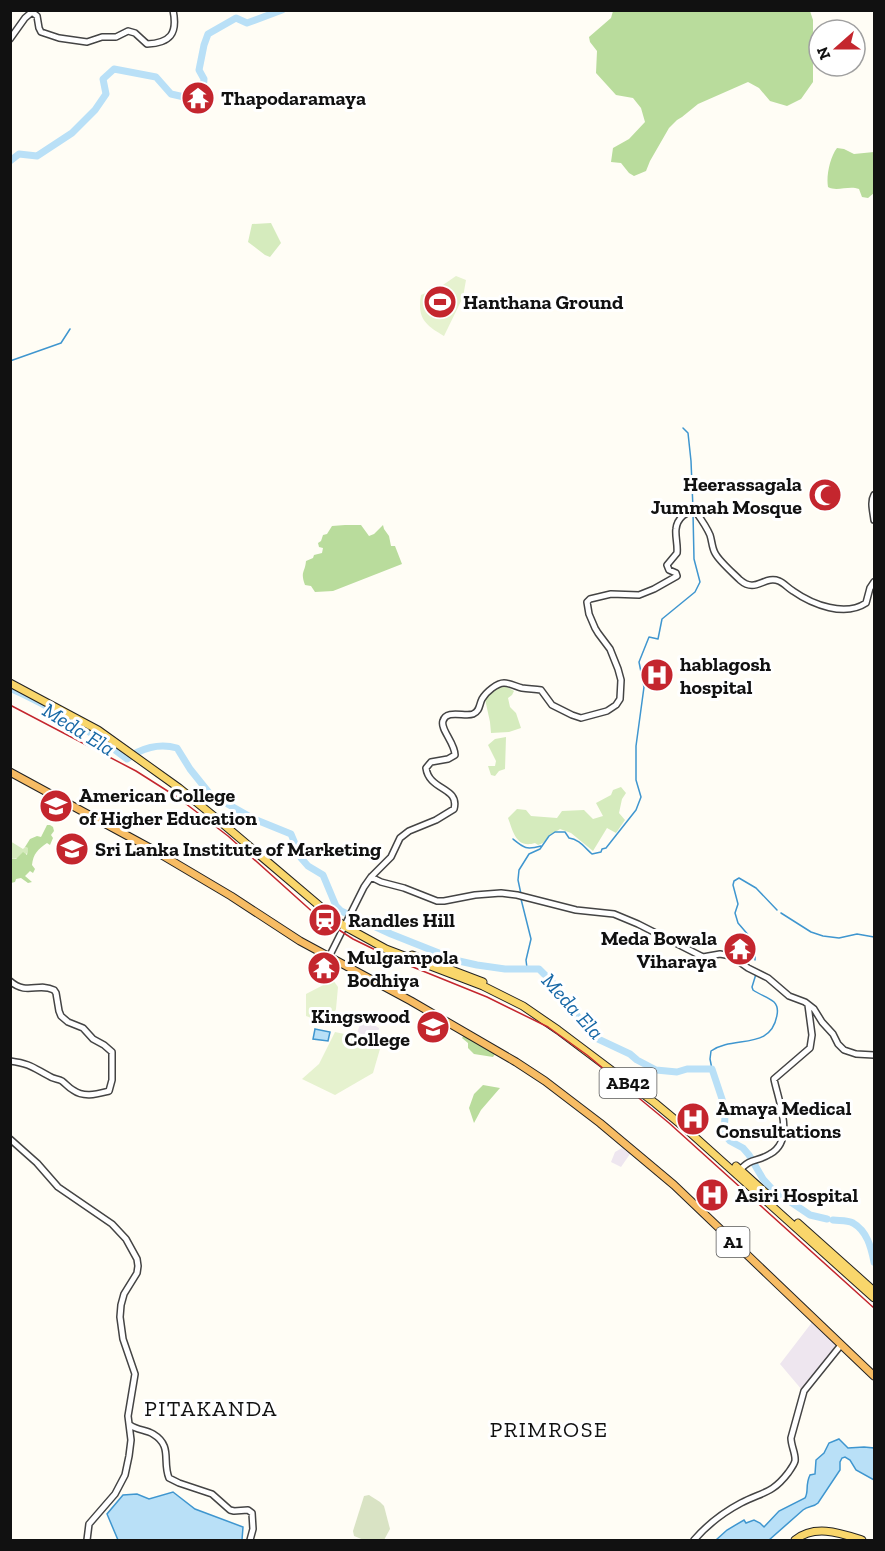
<svg xmlns="http://www.w3.org/2000/svg" width="885" height="1551" viewBox="0 0 885 1551" font-family="'Zilla Slab',serif">
	<style>
		.industrial { fill: #eee6ef }
		.green { fill: #d5ebbd }
		.forest { fill: #b9dc9c }
		.cemetery { fill: #d9e3c4 }
		.pitch { fill: #e6f2cf }
		.water { fill: #b9e0f7; stroke: #3f96cf; stroke-width: 1.5 }
		.lines { fill: none; stroke-linecap: round; stroke-linejoin: round }
		.stream { stroke: #3f96cf; stroke-width: 1.5 }
		.river { stroke: #b9e0f7; stroke-width: 7 }
		.tertiary-casing { stroke: #444; stroke-width: 8 }
		.primary-casing { stroke: #222; stroke-width: 9 }
		.trunk-casing { stroke: #222; stroke-width: 9 }
		.tertiary { stroke: #fff; stroke-width: 5 }
		.primary { stroke: #f9d66b; stroke-width: 7 }
		.trunk { stroke: #f7bc64; stroke-width: 7 }
		.rail { stroke: #c4262e; stroke-width: 1.5 }
		.labels { text-anchor: middle; dominant-baseline: central; stroke-width: 6; stroke-linejoin: round; paint-order: stroke }
		.shield { fill: #fff; stroke: #585858; stroke-width: 1.5 }
		.shield-label { font-size: 18px; font-weight: bold; fill: #111 }
		.poi-label { font-size: 20px; font-weight: bold; fill: #111; stroke: #fff; text-anchor: start }
		.water-label { font-size: 21px; font-style: italic; fill: #1768a6; stroke: #fff }
		.quarter-label { font-size: 22px; letter-spacing: 1.5px; fill: #111; stroke: #fff }
	</style>
	<rect width="100%" height="100%" fill="#fffdf5"/>
	<path class="industrial" d="M361,1022L374,1025L379,1028L377,1037L357,1033Z
		M622,1148L630,1154L621,1167L611,1162L615,1152Z
		M813,1321L838,1345L802,1390L780,1364Z"/>
	<path class="green" d="M271,223L281,243L270,257L265,255L248,242L252,224Z
		M503,685L514,691L512,695L508,698L510,707L516,713L521,728L509,732L491,733L490,722L485,699L496,688Z
		M506,737L505,769L499,771L495,776L491,775L488,766H495L496,761L488,745L495,739Z
		M621,787L626,793L622,799L619,813L625,820L616,833L607,828L593,851L571,833L560,829L549,836L543,843L538,845L535,843C516,849 513,831 508,818L517,809L526,810L531,816L557,818L562,811L584,810L593,819L603,816L596,803L611,795L613,790Z
		M10,841L23,849L25,847L28,848C28,858 19,858 11,859Z"/>
	<path class="forest" d="M613,11H810L813,20V82L801,99L787,106L770,101L759,88L748,82L698,104L682,117L677,120L669,128L650,161L646,171L634,176L629,173L621,163L611,162L613,148L629,139L645,122L641,108L633,98L616,95L596,73L597,51L590,42L589,37L611,18Z
		M837,148L844,149L854,154L874,152V193L868,198L862,197L859,189C849,185 837,192 828,187C826,176 830,157 837,148Z
		M345,525H361L369,536L374,534L383,525L384,529L389,536L391,546H395L402,564L333,591L315,592L311,586L305,585C300,571 305,573 306,561L313,558L314,555L322,553L323,548L319,547L318,543L321,541L323,535L327,534L332,526Z
		M47,825H50L53,827L54,831L51,835L53,838L50,845L47,843C38,849 33,854 32,865L35,869L33,873L30,871L25,876L32,882L28,883L21,878L16,879L15,882L11,883V859H16L23,852L27,855L28,848L25,847L30,839L37,836L41,837Z
		M464,1035L495,1054L493,1057L474,1054L468,1048V1043L462,1038Z
		M483,1085L500,1088L481,1110L474,1123L469,1108L474,1094Z"/>
	<path class="cemetery" d="M369,1495L380,1502L384,1506L390,1529L384,1540H364L354,1536L353,1531L364,1496Z"/>
	<path class="pitch" d="M456,276L466,280L463,297L444,336C425,325 417,318 421,295L440,287Z
		M333,980L338,987L336,1009L331,1022L317,1020L306,1016V994Z
		M335,1032L382,1042L373,1073L335,1095L302,1079L319,1064Z"/>
	<path class="water" d="M315,1029L330,1032L328,1041L313,1039Z
		M839,1439L848,1448L864,1447L874,1448V1480L856,1470L850,1460L845,1457L842,1458L840,1462V1470L818,1503C814,1507 808,1506 803,1510L769,1540H716L727,1530L744,1520L746,1523L754,1520L760,1523L764,1527L779,1511L805,1498C809,1492 805,1485 810,1475L815,1474L816,1460L824,1453L829,1443Z
		M173,1492L195,1509L243,1527L242,1540H118L107,1514L123,1495L137,1494L149,1499Z"/>
	<g class="lines">
		<path class="stream" d="M10,361L61,343L70,329
			M683,428L688,433L691,461L693,509
			M513,839C524,848 526,850 541,846
			M521,894L518,880L519,870L529,854L540,849L549,836L555,832H565L569,838C579,839 585,848 592,854L601,852L602,849L606,848L636,810L641,797L636,780V746L644,687L639,662L649,637L658,639L662,619L695,592L700,582L694,559L693,513
			M521,899L531,939L526,960L527,968
			M781,913L811,932L823,936L839,938L857,934L874,937
			M755,960V946L750,937L738,923L735,913L738,904L733,885L734,881L739,878L756,888L777,910
			M712,1069L710,1059L711,1051C734,1035 771,1051 777,1015C778,1010 778,1006 774,1002C768,997 760,995 753,990L752,987L756,974"/>
		<path class="river" d="M10,161L19,154L37,156L72,133L95,110L106,94L103,79L114,69L156,77L171,94L193,99L199,98L203,93L204,79L199,70L204,45L208,34L236,18L247,23L282,10
			M10,688C52,707 91,731 127,759C141,748 159,743 177,748L190,769L210,794L254,819L291,834L301,858L308,866L323,875L336,906L341,911L391,934L459,961L477,965L505,969H539L554,984L587,1029L598,1039L630,1054L637,1060L656,1070L677,1072L687,1069H712L723,1102L725,1116L724,1134L730,1141L743,1148L749,1155L763,1179L773,1190L810,1215L827,1219
			M833,1220C839,1221 847,1220 853,1223C867,1231 871,1247 874,1262"/>
		<defs>
			<path id="tertiary" d="M10,39L25,18L32,12L37,16L39,28L41,32L59,38L87,42L102,37H116L128,31L135,33L147,44C170,43 178,34 173,10
				M874,495C870,502 873,511 874,520
				M371,877L381,882L404,888L437,901H444L475,895L501,893L517,895L576,910L614,914L638,924L703,957L720,954L731,956L748,968L768,978L789,996L805,1002L814,1009L822,1022L833,1034L838,1044L844,1050L856,1054L874,1055
				M329,957L364,887L371,877L391,857L400,838L409,831L436,820L454,809C460,787 429,791 426,768L431,762L448,759L455,755C455,743 440,729 443,721C446,709 465,717 473,714C480,711 479,705 482,699C486,692 497,683 504,683C510,683 517,687 522,688C529,689 535,689 541,690L552,705L572,715L581,718L607,711L616,705L620,699L621,680L618,669L610,649L598,633L595,628L589,614L587,602L590,599L611,594L639,595L654,589L677,576L676,573L669,570L667,565L677,553C678,545 675,536 676,529C677,519 686,510 696,512C701,519 707,528 710,535C712,541 712,548 715,553C719,561 733,573 740,580C756,594 764,575 779,581C784,583 788,588 793,591C813,605 845,617 866,603L870,588L874,582
				M10,981C27,996 38,982 54,990L56,993L59,1011L61,1016L68,1022L83,1028L93,1039L104,1045L112,1052V1080L109,1091C97,1094 84,1098 73,1090C69,1088 66,1084 62,1081C58,1079 53,1079 49,1076C32,1067 31,1064 10,1061
				M10,1139L37,1163L58,1187L112,1224L126,1239L137,1259L138,1266L137,1273L124,1294L121,1305L120,1317L123,1339L135,1374L128,1416L131,1440L129,1456L125,1475L115,1494L89,1524L87,1540
				M738,1172C752,1156 756,1163 770,1154C796,1140 778,1100 774,1079L810,1048L812,1035L808,1005
				M130,1425C137,1430 146,1430 153,1434C173,1446 162,1461 169,1478L179,1483L212,1494L230,1510L234,1511L248,1510L252,1513L253,1529L250,1540
				M694,1540C707,1525 724,1512 741,1503C762,1492 772,1494 788,1473C790,1470 794,1465 795,1461C796,1454 791,1446 791,1438L804,1391L841,1345"/>
			<path id="primary" d="M10,683L98,730L179,788L216,818L322,908L344,926L386,949L483,986L523,1006L558,1030L655,1103L685,1128L874,1298
				M412,955L483,982
				M736,1166L768,1195
				M798,1223L874,1291
				M795,1540C815,1524 840,1533 862,1540"/>
			<path id="trunk" d="M10,772L150,848L231,896L300,941L411,1001L516,1062L545,1081L600,1123L674,1185L874,1376"/>
		</defs>
		<use href="#tertiary" class="tertiary-casing"/>
		<use href="#primary" class="primary-casing"/>
		<use href="#trunk" class="trunk-casing"/>
		<use href="#tertiary" class="tertiary"/>
		<use href="#primary" class="primary"/>
		<use href="#trunk" class="trunk"/>
		<path class="rail" d="M10,705L136,771L177,797L228,836L316,915L353,939L398,961L487,997L548,1027L587,1055L669,1123L874,1308"/>
	</g>
	<defs>
		<symbol id="temple-disc" viewBox="-11 -11 22 22"><circle r="9.5" fill="#c4262e" stroke="#fff"/><path d="M0-6L5-2H3V0L6.5 2.5H4V6H1.5V3h-3V6H-4V2.5H-6.5L-3 0V-2H-5Z" fill="#fff"/></symbol>
		<symbol id="stadium-disc" viewBox="-11 -11 22 22"><circle r="9.5" fill="#c4262e" stroke="#fff"/><path d="M0-5a6.5 5 0 1 0 0 10a6.5 5 0 1 0 0-10ZM-3.5-1.8h7v3.6h-7Z" fill="#fff"/></symbol>
		<symbol id="mosque-disc" viewBox="-11 -11 22 22"><circle r="9.5" fill="#c4262e" stroke="#fff"/><path d="M3.5-4.9A6 6 0 1 0 3.5 4.9A5 5 0 1 1 3.5-4.9Z" fill="#fff"/></symbol>
		<symbol id="hospital-disc" viewBox="-11 -11 22 22"><circle r="9.5" fill="#c4262e" stroke="#fff"/><path d="M-5-5h3v3.5h4V-5h3V5h-3V1.5h-4V5h-3Z" fill="#fff"/></symbol>
		<symbol id="university-disc" viewBox="-11 -11 22 22"><circle r="9.5" fill="#c4262e" stroke="#fff"/><path d="M0-5L7-2L0 1L-7-2ZM-4 1L0 2.5L4 1V4Q0 6-4 4Z" fill="#fff"/></symbol>
		<symbol id="station-disc" viewBox="-11 -11 22 22"><circle r="9.5" fill="#c4262e" stroke="#fff"/><path d="M-3-6H3Q5-6 5-4V2Q5 4 3 4L4.5 6H3L1.5 4h-3L-3 6H-4.5L-3 4Q-5 4-5 2V-4Q-5-6-3-6ZM-3.5-4v3h7v-3ZM-3.5 1v1.5H-2V1ZM2 1v1.5H3.5V1Z" fill="#fff"/></symbol>
		<symbol id="school-disc" viewBox="-11 -11 22 22"><circle r="9.5" fill="#c4262e" stroke="#fff"/><path d="M0-5L7-2L0 1L-7-2ZM-4 1L0 2.5L4 1V4Q0 6-4 4Z" fill="#fff"/></symbol>
	</defs>
	<g fill-rule="evenodd">
		<use href="#temple-disc" x="179" y="79" width="38" height="38"/>
		<use href="#stadium-disc" x="421" y="283" width="38" height="38"/>
		<use href="#mosque-disc" x="806" y="476" width="38" height="38"/>
		<use href="#hospital-disc" x="638" y="656" width="38" height="38"/>
		<use href="#university-disc" x="37" y="787" width="38" height="38"/>
		<use href="#university-disc" x="53" y="830" width="38" height="38"/>
		<use href="#station-disc" x="306" y="901" width="38" height="38"/>
		<use href="#temple-disc" x="721" y="930" width="38" height="38"/>
		<use href="#temple-disc" x="305" y="949" width="38" height="38"/>
		<use href="#school-disc" x="414" y="1008" width="38" height="38"/>
		<use href="#hospital-disc" x="674" y="1100" width="38" height="38"/>
		<use href="#hospital-disc" x="693" y="1176" width="38" height="38"/>
	</g>
	<g class="labels">
		<g class="shield">
			<rect x="599.5" y="1068" width="57" height="30" rx="4.5"/>
			<rect x="716.5" y="1227" width="33" height="30" rx="4.5"/>
		</g>
		<g class="shield-label">
			<text x="628" y="1083">AB42</text>
			<text x="733" y="1242">A1</text>
		</g>
		<g class="poi-label">
			<text x="221" y="98">Thapodaramaya</text>
			<text x="463" y="302">Hanthana Ground</text>
			<text x="802" y="484" text-anchor="end">Heerassagala<tspan x="802" dy="23">Jummah Mosque</tspan></text>
			<text x="680" y="664">hablagosh<tspan x="680" dy="23">hospital</tspan></text>
			<text x="79" y="795">American College<tspan x="79" dy="23">of Higher Education</tspan></text>
			<text x="95" y="849">Sri Lanka Institute of Marketing</text>
			<text x="348" y="920">Randles Hill</text>
			<text x="717" y="938" text-anchor="end">Meda Bowala<tspan x="717" dy="23">Viharaya</tspan></text>
			<text x="347" y="957">Mulgampola<tspan x="347" dy="23">Bodhiya</tspan></text>
			<text x="410" y="1016" text-anchor="end">Kingswood<tspan x="410" dy="23">College</tspan></text>
			<text x="716" y="1108">Amaya Medical<tspan x="716" dy="23">Consultations</tspan></text>
			<text x="735" y="1195">Asiri Hospital</text>
		</g>
		<g class="water-label">
			<text transform="translate(79 729) rotate(32)">Meda Ela</text>
			<text transform="translate(573 1006) rotate(48)">Meda Ela</text>
		</g>
		<g class="quarter-label">
			<text x="211" y="1408">PITAKANDA</text>
			<text x="549" y="1429">PRIMROSE</text>
		</g>
	</g>
	<rect width="885" height="1551" fill="none" stroke="#111111" stroke-width="24"/>
	<g transform="translate(837 48) rotate(249)"><circle r="28" fill="#ffffff" stroke="#a0a0a0" stroke-width="1.5"/>
	<path d="M0-4.5L10 22L0 15L-10 22Z" fill="#c4262e"/>
	<text y="-9" font-size="16" font-weight="bold" text-anchor="middle" fill="#111111">N</text>
	</g>
</svg>
